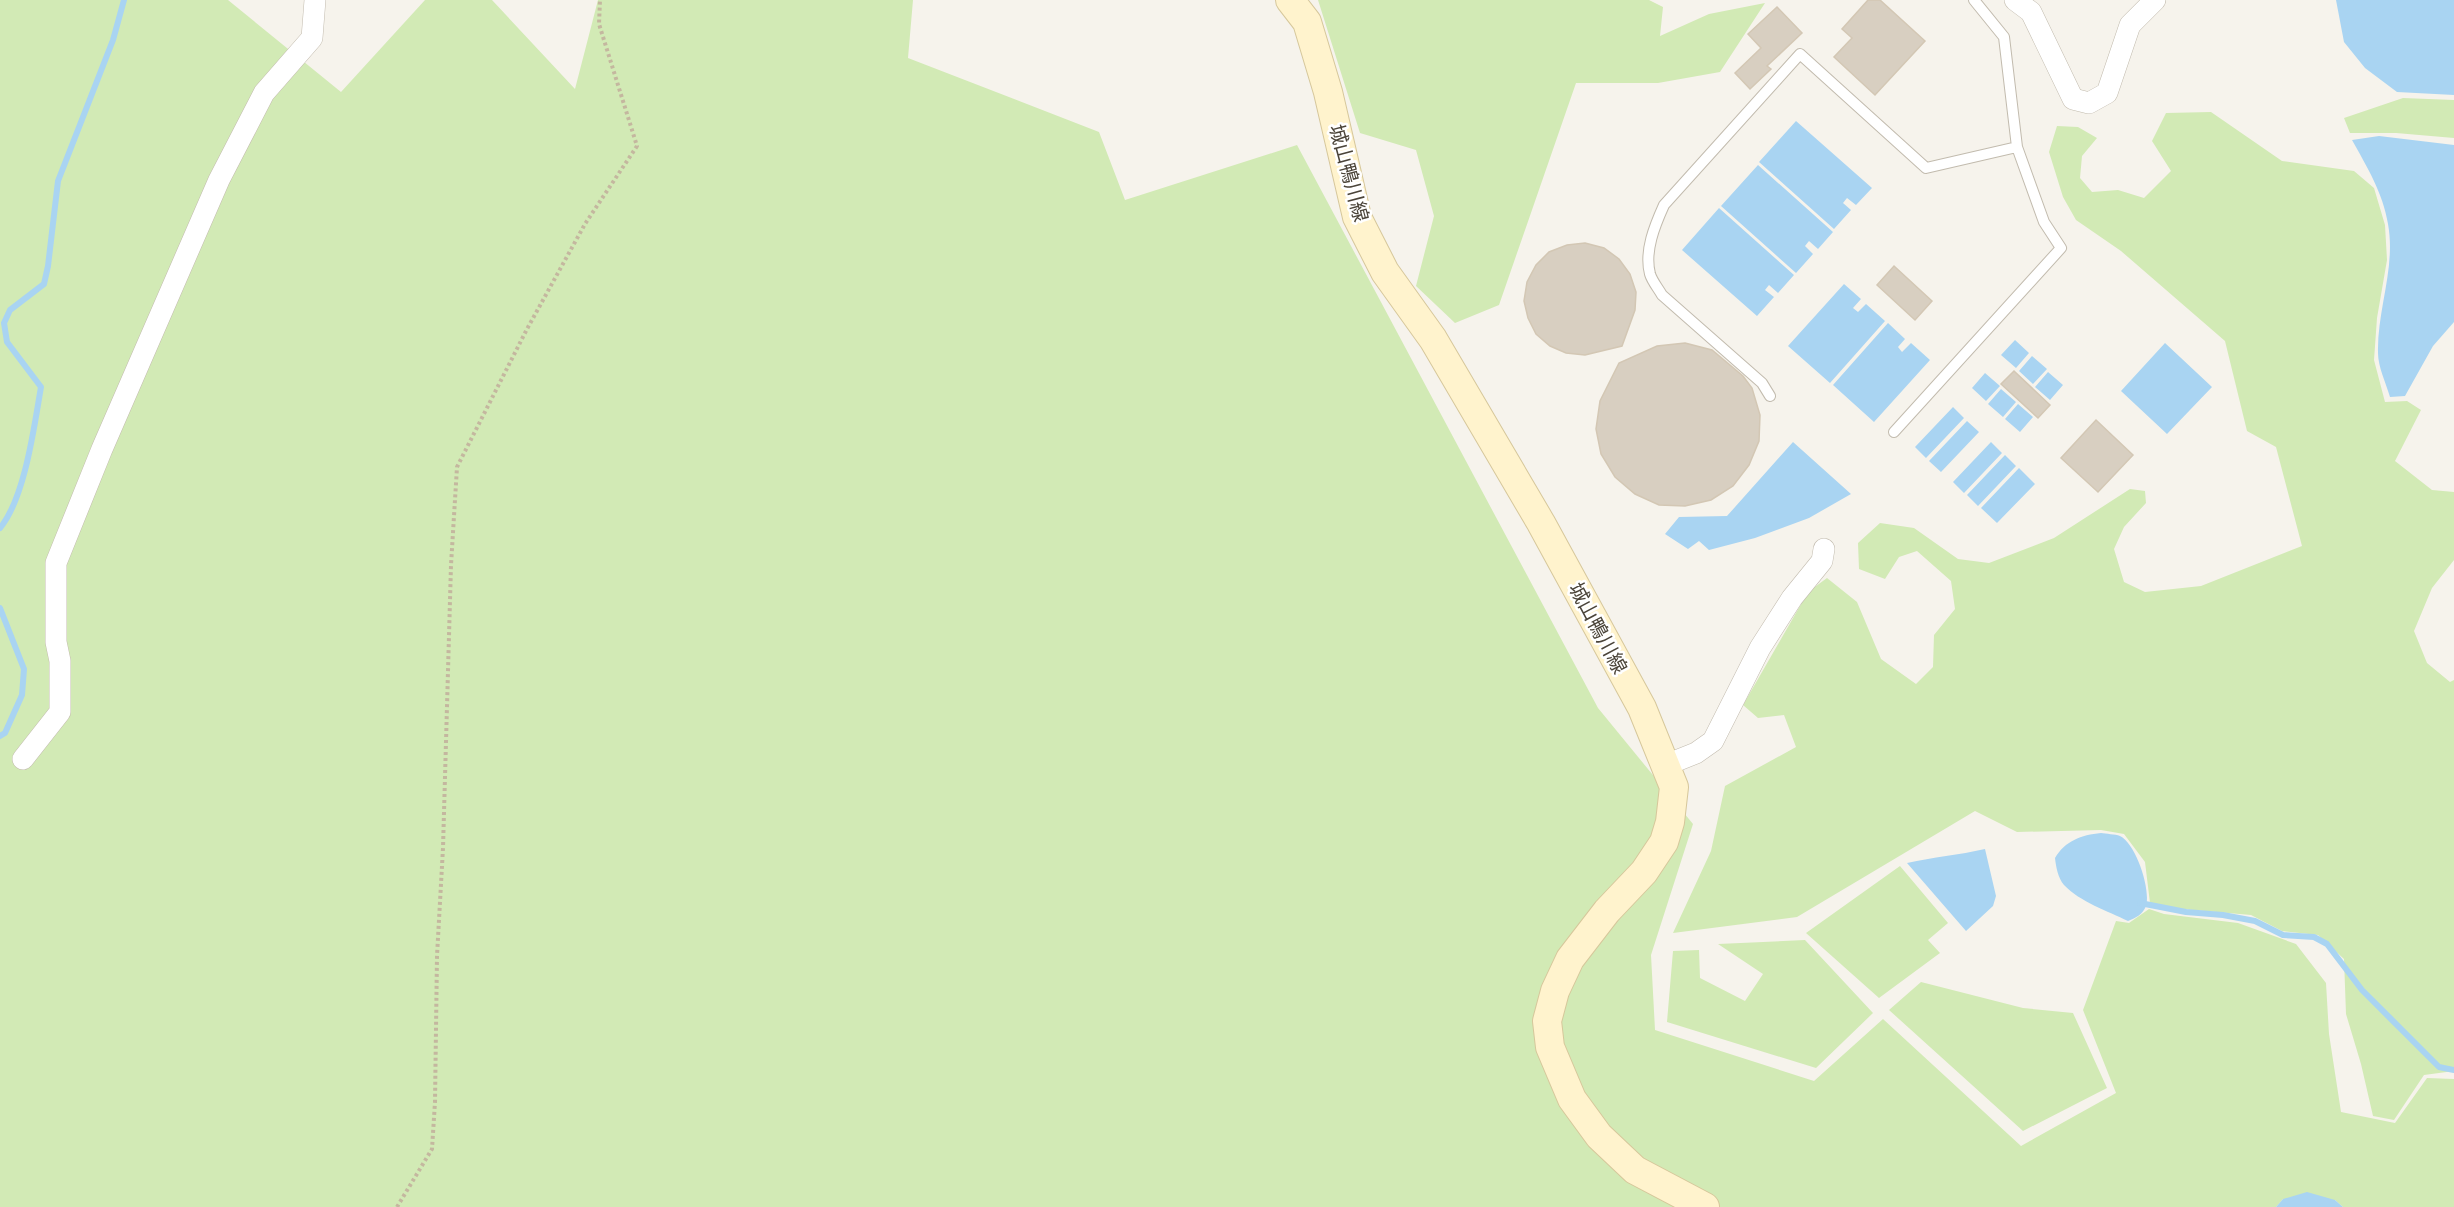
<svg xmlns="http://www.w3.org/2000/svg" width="2454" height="1207" viewBox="0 0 2454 1207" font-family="Roboto,'Noto Sans JP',sans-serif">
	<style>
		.green { fill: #d2eab5 }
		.water { fill: #a9d4f2 }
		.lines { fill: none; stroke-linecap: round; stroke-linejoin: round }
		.stream { stroke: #a9d4f2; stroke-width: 6 }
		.building { fill: #d8cfc1; stroke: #d3c7b4; stroke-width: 1.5 }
		.service-casing { stroke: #c2bbae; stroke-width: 12 }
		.minor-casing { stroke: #c2bbae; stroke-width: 22 }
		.secondary-casing { stroke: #d6c79b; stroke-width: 30 }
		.path { stroke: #c4b79f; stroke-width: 4; stroke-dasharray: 3 3; stroke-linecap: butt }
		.service { stroke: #fff; stroke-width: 10 }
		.minor { stroke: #fff; stroke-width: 21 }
		.secondary { stroke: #fff3cd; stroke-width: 28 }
		.labels { text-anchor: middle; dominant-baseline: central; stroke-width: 5; stroke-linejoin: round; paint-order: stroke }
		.street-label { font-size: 20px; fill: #4b4439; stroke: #fff }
	</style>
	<rect width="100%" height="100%" fill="#f6f3ec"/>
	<path class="green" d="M0,0H228L341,92L425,0H492L575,89L598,0H913L908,58L1099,132L1125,200L1297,145L1598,708L1693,824L1651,955L1655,1030L1814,1081L1883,1019L2021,1146L2116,1093L2083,1010L2116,921L2129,923L2149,909L2164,914L2238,923L2296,944L2326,983L2329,1034L2341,1112L2395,1123L2427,1078L2454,1079V1207H2343L2335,1200L2283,1199L2276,1207H0Z
		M1318,0H1649L1663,7L1660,36L1709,14L1765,3L1720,72L1658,83H1576L1499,305L1455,323L1416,286L1434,216L1416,150L1360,133Z
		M2403,98L2454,100V138L2396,133H2350L2344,118Z
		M2211,112L2282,161L2354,171L2374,188L2385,225L2387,260L2377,318L2374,360L2385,402L2407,401L2421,410L2395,461L2432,490L2454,492V560L2432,588L2414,631L2427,663L2450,682L2454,680V1071L2424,1075L2394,1120L2373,1116L2361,1064L2346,1014L2344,959L2318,935L2282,931L2251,915L2159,907L2150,903L2145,862L2124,834L2101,830L2017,832L1975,811L1797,917L1673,933L1711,851L1725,786L1796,747L1784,715L1758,718L1743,705L1808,592L1827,578L1857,602L1881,659L1916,684L1933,667L1934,635L1955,609L1951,581L1917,551L1899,557L1885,579L1859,569L1858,543L1880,523L1914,528L1958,559L1989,563L2054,538L2130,489L2145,491L2146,503L2124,527L2114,549L2124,582L2145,592L2201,586L2302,546L2276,447L2247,431L2225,341L2121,251L2076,220L2063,197L2049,152L2057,126L2078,127L2097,138L2082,156L2080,178L2092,192L2118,190L2144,198L2171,171L2152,141L2166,113Z
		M1900,866L1948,923L1928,940L1940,953L1879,998L1806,933Z
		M1805,940L1873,1013L1816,1068L1667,1022L1673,951L1699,950L1700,978L1745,1001L1763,974L1718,944Z
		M1921,982L2023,1008L2073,1013L2107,1088L2023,1131L1889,1010Z"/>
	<path class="water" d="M2336,0H2454V95L2397,92L2365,68L2344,42Z
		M1796,121L1872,188L1856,205L1847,198L1843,203L1851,210L1834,229L1759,162Z
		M2379,136L2454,145V322L2433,346L2405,396L2390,397C2386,383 2378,367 2378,353C2377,309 2396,268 2388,224C2383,193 2367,167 2352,140Z
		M1758,165L1833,232L1818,249L1809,241L1805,246L1813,254L1796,273L1721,206Z
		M1719,208L1794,275L1778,293L1769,285L1765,290L1774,297L1757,316L1682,250Z
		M1844,284L1861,299L1853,308L1858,312L1866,304L1885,321L1830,383L1788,346Z
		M1888,323L1905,339L1898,347L1902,352L1911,343L1930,360L1874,422L1833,385Z
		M2015,340L2029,353L2016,368L2001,355Z
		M2165,343L2212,387L2167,434L2121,391Z
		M2032,356L2047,369L2033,384L2019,371Z
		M2048,372L2063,385L2050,400L2035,387Z
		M1985,373L2000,386L1986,401L1972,388Z
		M2001,389L2016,402L2003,417L1988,404Z
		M2018,404L2033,417L2020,432L2005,419Z
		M1953,407L1964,418L1926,458L1915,447Z
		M1967,421L1979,432L1941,472L1929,461Z
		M1793,442L1851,494L1809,518L1755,538L1709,550L1699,541L1688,549L1665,534L1679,517L1727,516Z
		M1991,442L2002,453L1964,493L1953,482Z
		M2005,455L2016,466L1978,506L1967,495Z
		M2019,468L2035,484L1997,523L1981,508Z
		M2101,833C2106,834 2115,834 2120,836C2136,844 2151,889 2146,906C2143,914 2136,918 2128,921C2108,911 2080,902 2064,885C2058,878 2056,867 2055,858C2065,841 2081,835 2101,833Z
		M1985,849L1996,896L1993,906L1966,931L1907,863C1933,857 1959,855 1985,849Z
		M2307,1192L2335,1200L2343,1207H2276L2283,1199Z"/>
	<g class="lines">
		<path class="stream" d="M0,528C25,498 34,427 41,387L7,342L4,323L10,310L44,284L48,266L58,181L113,40L124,0
			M0,608L24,669L22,695L5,733L0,736
			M2140,903L2186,912L2223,915L2255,921L2283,935L2314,937L2327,944L2362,990L2439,1067L2454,1070"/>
	</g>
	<path class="building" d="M1868,0H1880L1925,41L1875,95L1834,57L1852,38L1842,29Z
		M1777,7L1802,33L1767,66L1771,69L1750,89L1735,73L1761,48L1748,34Z
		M1585,243L1604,248L1619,259L1630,274L1636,292L1635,310L1622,346L1585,355L1566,353L1550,346L1536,334L1528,318L1524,301L1527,282L1536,265L1549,252L1567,245Z
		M1894,266L1932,301L1915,320L1877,285Z
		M1685,343L1712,350L1743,376L1752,388L1760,415L1759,441L1749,465L1733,486L1711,500L1685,506L1659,505L1635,494L1615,477L1601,454L1596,429L1600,401L1619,363L1657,346Z
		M2014,371L2050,405L2038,418L2001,384Z
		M2096,420L2133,455L2098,492L2061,458Z"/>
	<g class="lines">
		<defs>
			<path id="service" d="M1770,396L1762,383L1662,295C1658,288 1652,281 1650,274C1644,251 1655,225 1664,205L1800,54L1926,168L2017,147
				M1894,432L2061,248L2044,222L2017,147L2004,37L1974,0"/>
			<path id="minor" d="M2015,0L2031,12L2073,99L2089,103L2107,93L2130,25L2155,0
				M23,759L60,712V661L56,642V563L102,449L219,180L264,93L312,38L315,0
				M1666,765L1696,753L1713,741L1760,648L1792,598L1822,561L1824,549"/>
			<path id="secondary" d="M1290,0L1307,22L1328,92L1357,217L1385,272L1433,339L1541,523L1642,708L1674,787L1670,822L1664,842L1644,872L1607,911L1570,959L1555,991L1547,1021L1550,1047L1572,1099L1599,1136L1635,1170L1705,1207"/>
		</defs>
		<use href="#service" class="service-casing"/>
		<use href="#minor" class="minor-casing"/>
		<use href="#secondary" class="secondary-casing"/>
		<path class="path" d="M397,1207L432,1149L435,1102L437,956L443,848L451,565L457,467L527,329L585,224L637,146L599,24L600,0"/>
		<use href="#service" class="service"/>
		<use href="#minor" class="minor"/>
		<use href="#secondary" class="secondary"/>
	</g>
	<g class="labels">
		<g class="street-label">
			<text transform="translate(1349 173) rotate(75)">城山鴨川線</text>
			<text transform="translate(1598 628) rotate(62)">城山鴨川線</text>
		</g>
	</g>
</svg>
